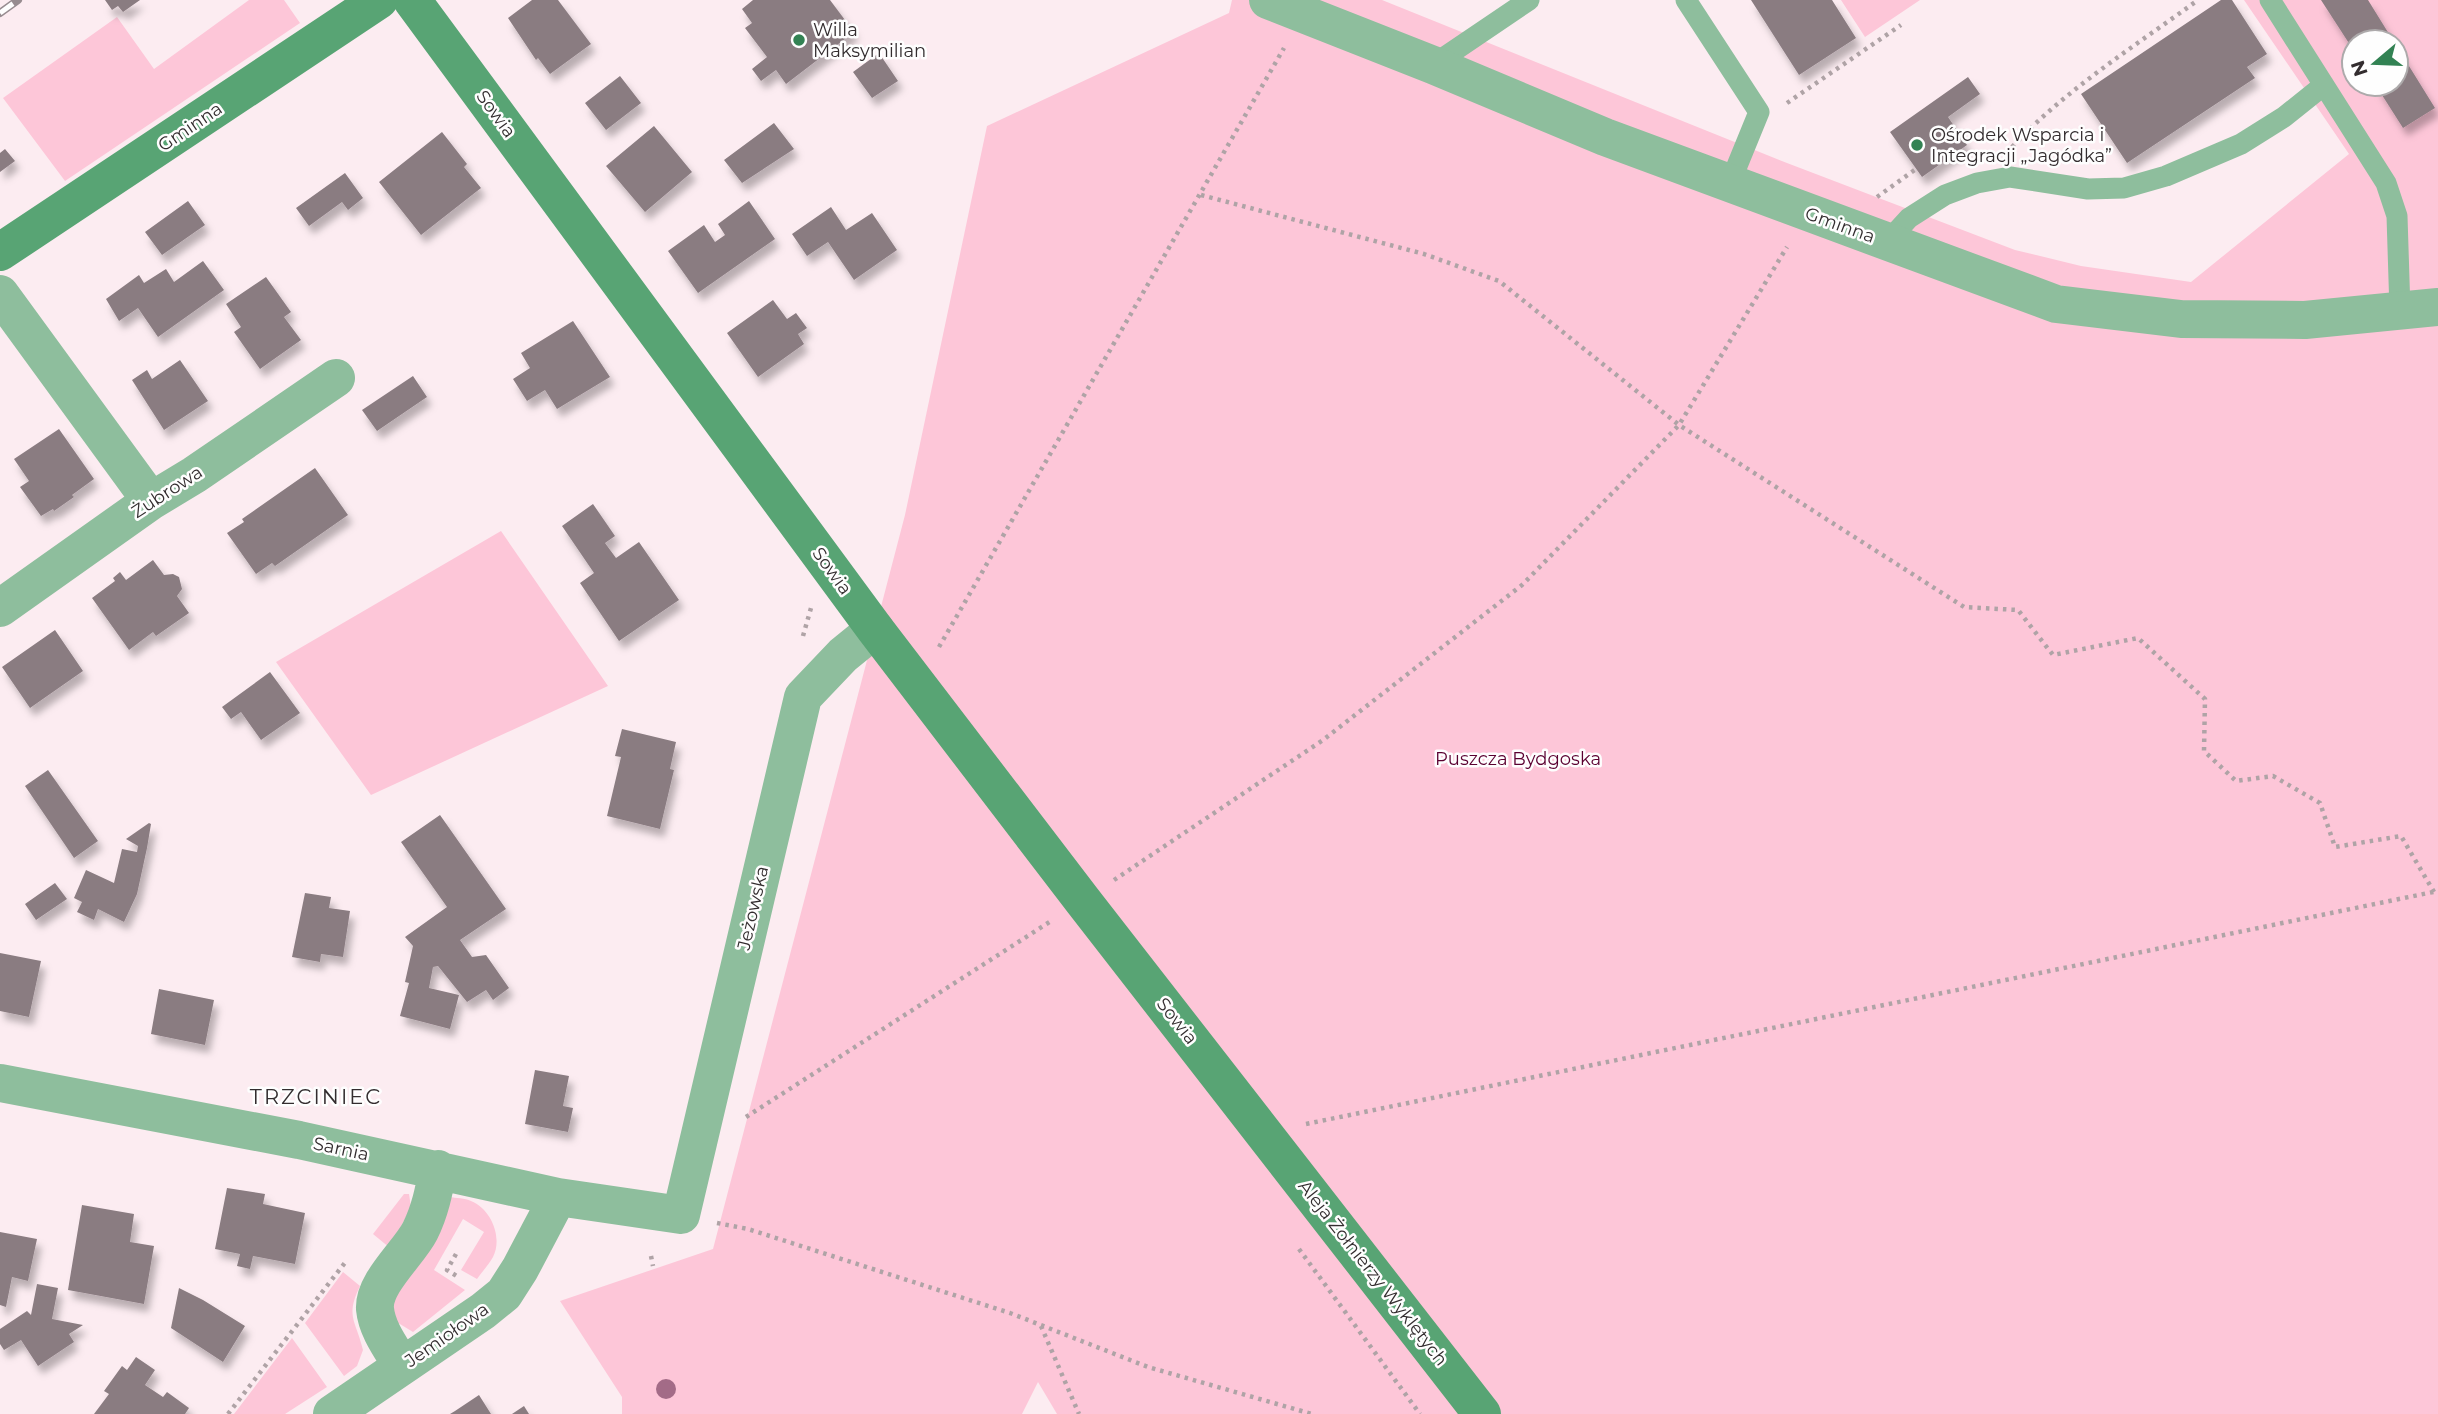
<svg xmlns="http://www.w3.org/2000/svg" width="2438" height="1414" viewBox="0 0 2438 1414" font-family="Montserrat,sans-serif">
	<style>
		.green { fill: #fdc6d8; fill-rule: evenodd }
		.building { fill: #8a7c81; filter: url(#shadow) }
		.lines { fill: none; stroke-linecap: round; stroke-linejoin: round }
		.path { stroke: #afa3a6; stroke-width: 4.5; stroke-dasharray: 3.5 5; stroke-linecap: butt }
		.lane { stroke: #8ebe9d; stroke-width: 21 }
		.street { stroke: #8ebe9d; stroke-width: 38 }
		.secondary { stroke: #58a474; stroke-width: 38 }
		.rail-casing { stroke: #978c90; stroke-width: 8 }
		.rail { stroke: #fefefe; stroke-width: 5; stroke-dasharray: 16; stroke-linecap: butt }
		.tree { fill: #a36b87 }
		.poi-dot { fill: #328253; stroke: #fefefe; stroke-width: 2.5 }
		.labels { text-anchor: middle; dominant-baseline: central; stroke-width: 5; stroke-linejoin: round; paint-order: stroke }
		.poi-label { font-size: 18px; fill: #332d2f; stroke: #fefefe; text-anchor: start }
		.street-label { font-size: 18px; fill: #332d2f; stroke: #fefefe }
		.park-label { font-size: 18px; fill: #5b0131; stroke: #fefefe }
		.quarter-label { font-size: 21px; letter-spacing: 2px; fill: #332d2f; stroke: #fefefe }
	</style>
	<defs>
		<filter id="shadow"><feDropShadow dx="4.5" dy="8" stdDeviation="3.5" flood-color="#0004"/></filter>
	</defs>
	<rect width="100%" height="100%" fill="#fcecf1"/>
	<path class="green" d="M249,0H284L300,23L65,181L3,98L117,17L154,69Z
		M1232,0H1382L1787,163L2015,250L2081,266L2191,282L2349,154L2244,0H2438V1414H1057L1038,1382L1022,1414H622V1397L560,1301L713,1249L905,515L987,126L1229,13ZM2354,42H2396V84H2354Z
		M1841,0H1920L1865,37Z
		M501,531L608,686L371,795L276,662Z
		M404,1194H409L411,1207L390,1248L373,1234Z
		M449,1197C456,1198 465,1198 471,1201C491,1209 503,1237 493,1257C489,1264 482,1272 477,1279L461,1270L484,1232L463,1219L434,1270L465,1290L413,1332L395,1321L392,1308L395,1295Z
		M343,1272L360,1286C345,1317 356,1320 363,1350L357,1366L344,1376L305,1323Z
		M292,1338L327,1387L285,1414H234Z"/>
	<path class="building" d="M105,0H140L123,12L118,6L112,10Z
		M532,0H558L591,44L550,74L538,58L536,60L508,18Z
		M753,0H830L854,32L786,84L776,70L761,81L752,69L767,57L745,28L752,23L742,9Z
		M1751,0H1832L1856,38L1799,75Z
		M2221,0H2232L2267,54L2247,67L2255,78L2127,163L2081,94Z
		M2321,0H2368L2394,42H2354V51Z
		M2396,45L2435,108L2403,128L2375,84H2396Z
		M879,53L898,81L872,98L853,72Z
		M620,76L641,103L606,130L585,103Z
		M1968,77L1980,94L1948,117L1967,145L1922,177L1890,132Z
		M774,123L794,149L742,183L724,160Z
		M654,126L692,172L645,212L606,166Z
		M442,132L467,164L464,167L481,188L421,235L379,182Z
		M5,149L15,161L0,172V153Z
		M345,173L363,198L348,210L342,202L309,226L296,208Z
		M188,201L205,225L162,255L145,232Z
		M749,201L775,239L698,293L668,251L704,225L715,242L725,235L718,224Z
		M831,207L846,230L872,213L897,250L854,280L828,242L807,256L792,234Z
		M203,261L224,290L158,337L138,308L119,321L106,299L139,275L144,283L166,269L174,282Z
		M266,277L291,312L284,317L301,340L260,369L234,332L241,327L226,304Z
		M773,300L787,319L796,313L807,328L798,334L804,344L758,377L727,333Z
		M573,321L610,377L557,409L545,390L527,401L513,379L530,368L521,353Z
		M180,360L208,401L164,430L132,380L147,370L152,379Z
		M413,376L427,397L377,431L362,410Z
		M59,429L94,479L72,495L74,497L54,511L53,509L41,516L20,487L29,481L14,459Z
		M315,468L348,515L275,566L272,563L256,574L227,533L244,522L242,519Z
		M593,504L615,536L605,543L616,558L639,542L679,600L619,641L580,583L594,573L562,526Z
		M153,560L164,575L173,574L179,577L182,589L177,596L189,613L156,636L153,632L129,650L92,598L115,581L113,578L120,572L126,580Z
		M55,630L83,671L30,708L2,667Z
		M270,672L300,713L261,740L241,712L231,719L222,707Z
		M622,729L676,742L670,769L674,770L660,829L607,816L621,757L615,756Z
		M48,770L98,841L74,858L25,786Z
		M440,815L506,909L460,940L472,957L486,955L509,988L493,1000L486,990L467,1002L438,966L433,967L429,988L459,995L450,1029L400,1016L409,983L405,982L413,946L405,937L447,907L401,842Z
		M149,823L151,824L147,848L137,894L124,922L98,909L94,920L77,912L82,902L74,898L86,870L114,883L122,849L137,852L138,846L126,839Z
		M55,883L67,899L36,920L25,904Z
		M305,893L331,897L329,908L350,911L343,957L321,954L320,962L292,957Z
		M0,953L41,961L29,1017L0,1011Z
		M159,989L214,1000L205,1045L151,1034Z
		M535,1070L569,1076L563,1106L573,1108L568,1132L525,1124Z
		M227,1188L265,1194L263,1204L305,1213L295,1264L253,1256L250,1269L237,1266L240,1254L215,1249Z
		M82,1205L134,1214L130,1242L154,1246L144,1304L68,1290Z
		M0,1232L37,1239L28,1281L12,1277L6,1307L0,1305Z
		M37,1284L58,1288L52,1319L83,1325L69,1334L74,1342L38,1366L21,1340L4,1350L0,1344V1329L27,1311L31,1315Z
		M179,1288L203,1300L245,1326L223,1362L171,1328Z
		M136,1357L155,1370L145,1385L163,1397L167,1392L189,1408L185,1414H94L109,1394L104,1391L122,1366L127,1370Z
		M479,1395L491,1414H450L455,1411Z
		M524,1406L529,1414H512Z"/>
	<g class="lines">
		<path class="path" d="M1787,103L1901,25
			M2012,147C2065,90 2135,46 2198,0
			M1201,195L1424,254L1499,281L1679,425L1964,607L2018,610L2053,655L2138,638L2205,699L2204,751L2236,781L2273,776L2320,803L2335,847L2401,836L2434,892
			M1877,197L1916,169
			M803,636L811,608
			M939,647L1284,48
			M1114,880L1323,740L1522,585L1679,425L1787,247
			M746,1117L1051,921
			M1306,1124L2438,891
			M717,1223L748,1229L1010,1313L1148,1367L1312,1414
			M1299,1249L1420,1414
			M456,1254L447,1270L460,1278
			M651,1256L653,1266
			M1041,1326L1079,1414
			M228,1414L347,1260"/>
		<path class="lane" d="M1686,0L1759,112L1730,183
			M2270,0L2386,183L2397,216L2400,311
			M1433,65L1529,0
			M1887,242L1909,218L1945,195L1977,183L2010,177L2088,189L2124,188L2166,176L2241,144L2284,117L2324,85"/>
		<path class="street" d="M1268,0L1433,65L1605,137L2056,304L2181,319L2305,320L2438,307
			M0,294L151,501
			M0,608L151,501L194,475L336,378
			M0,1083L299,1140L558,1197L681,1215L803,697L843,655L875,629
			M402,1366C392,1349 377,1330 375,1309C373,1283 409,1253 420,1231C430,1211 434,1191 438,1169
			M332,1414L483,1311L504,1294L520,1269L558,1197"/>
		<path class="secondary" d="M412,0L875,629L1083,901L1482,1414
			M0,252L379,0"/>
		<defs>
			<path id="rail" d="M0,13L18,0"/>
		</defs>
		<use href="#rail" class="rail-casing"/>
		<use href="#rail" class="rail"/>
	</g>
	<circle class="tree" cx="666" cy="1389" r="10"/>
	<g class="poi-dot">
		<circle cx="799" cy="40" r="7"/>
		<circle cx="1917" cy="145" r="7"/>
	</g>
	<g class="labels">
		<g class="poi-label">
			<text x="813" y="30">Willa<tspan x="813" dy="21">Maksymilian</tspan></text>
			<text x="1931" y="135">Ośrodek Wsparcia i<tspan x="1931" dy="21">Integracji „Jagódka”</tspan></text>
		</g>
		<g class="street-label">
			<text transform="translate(496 114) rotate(54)">Sowia</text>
			<text transform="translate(190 127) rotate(-34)">Gminna</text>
			<text transform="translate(1840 225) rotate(20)">Gminna</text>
			<text transform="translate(167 492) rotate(-33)">Żubrowa</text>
			<text transform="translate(832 571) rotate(54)">Sowia</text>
			<text transform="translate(753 908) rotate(-77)">Jeżowska</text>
			<text transform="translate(1177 1021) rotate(52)">Sowia</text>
			<text transform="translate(341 1149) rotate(12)">Sarnia</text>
			<text transform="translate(1373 1273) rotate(52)">Aleja Żołnierzy Wyklętych</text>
			<text transform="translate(447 1335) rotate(-35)">Jemiołowa</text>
		</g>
		<g class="park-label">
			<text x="1518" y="759">Puszcza Bydgoska</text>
		</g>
		<g class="quarter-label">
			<text x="316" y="1096">TRZCINIEC</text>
		</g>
	</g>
	<g transform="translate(2375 63) rotate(251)"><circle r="33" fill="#fefefe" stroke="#adaaab" stroke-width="2"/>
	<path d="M0-5L12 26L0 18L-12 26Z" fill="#328253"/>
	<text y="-10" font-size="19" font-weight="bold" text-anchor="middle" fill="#332d2f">N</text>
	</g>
</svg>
